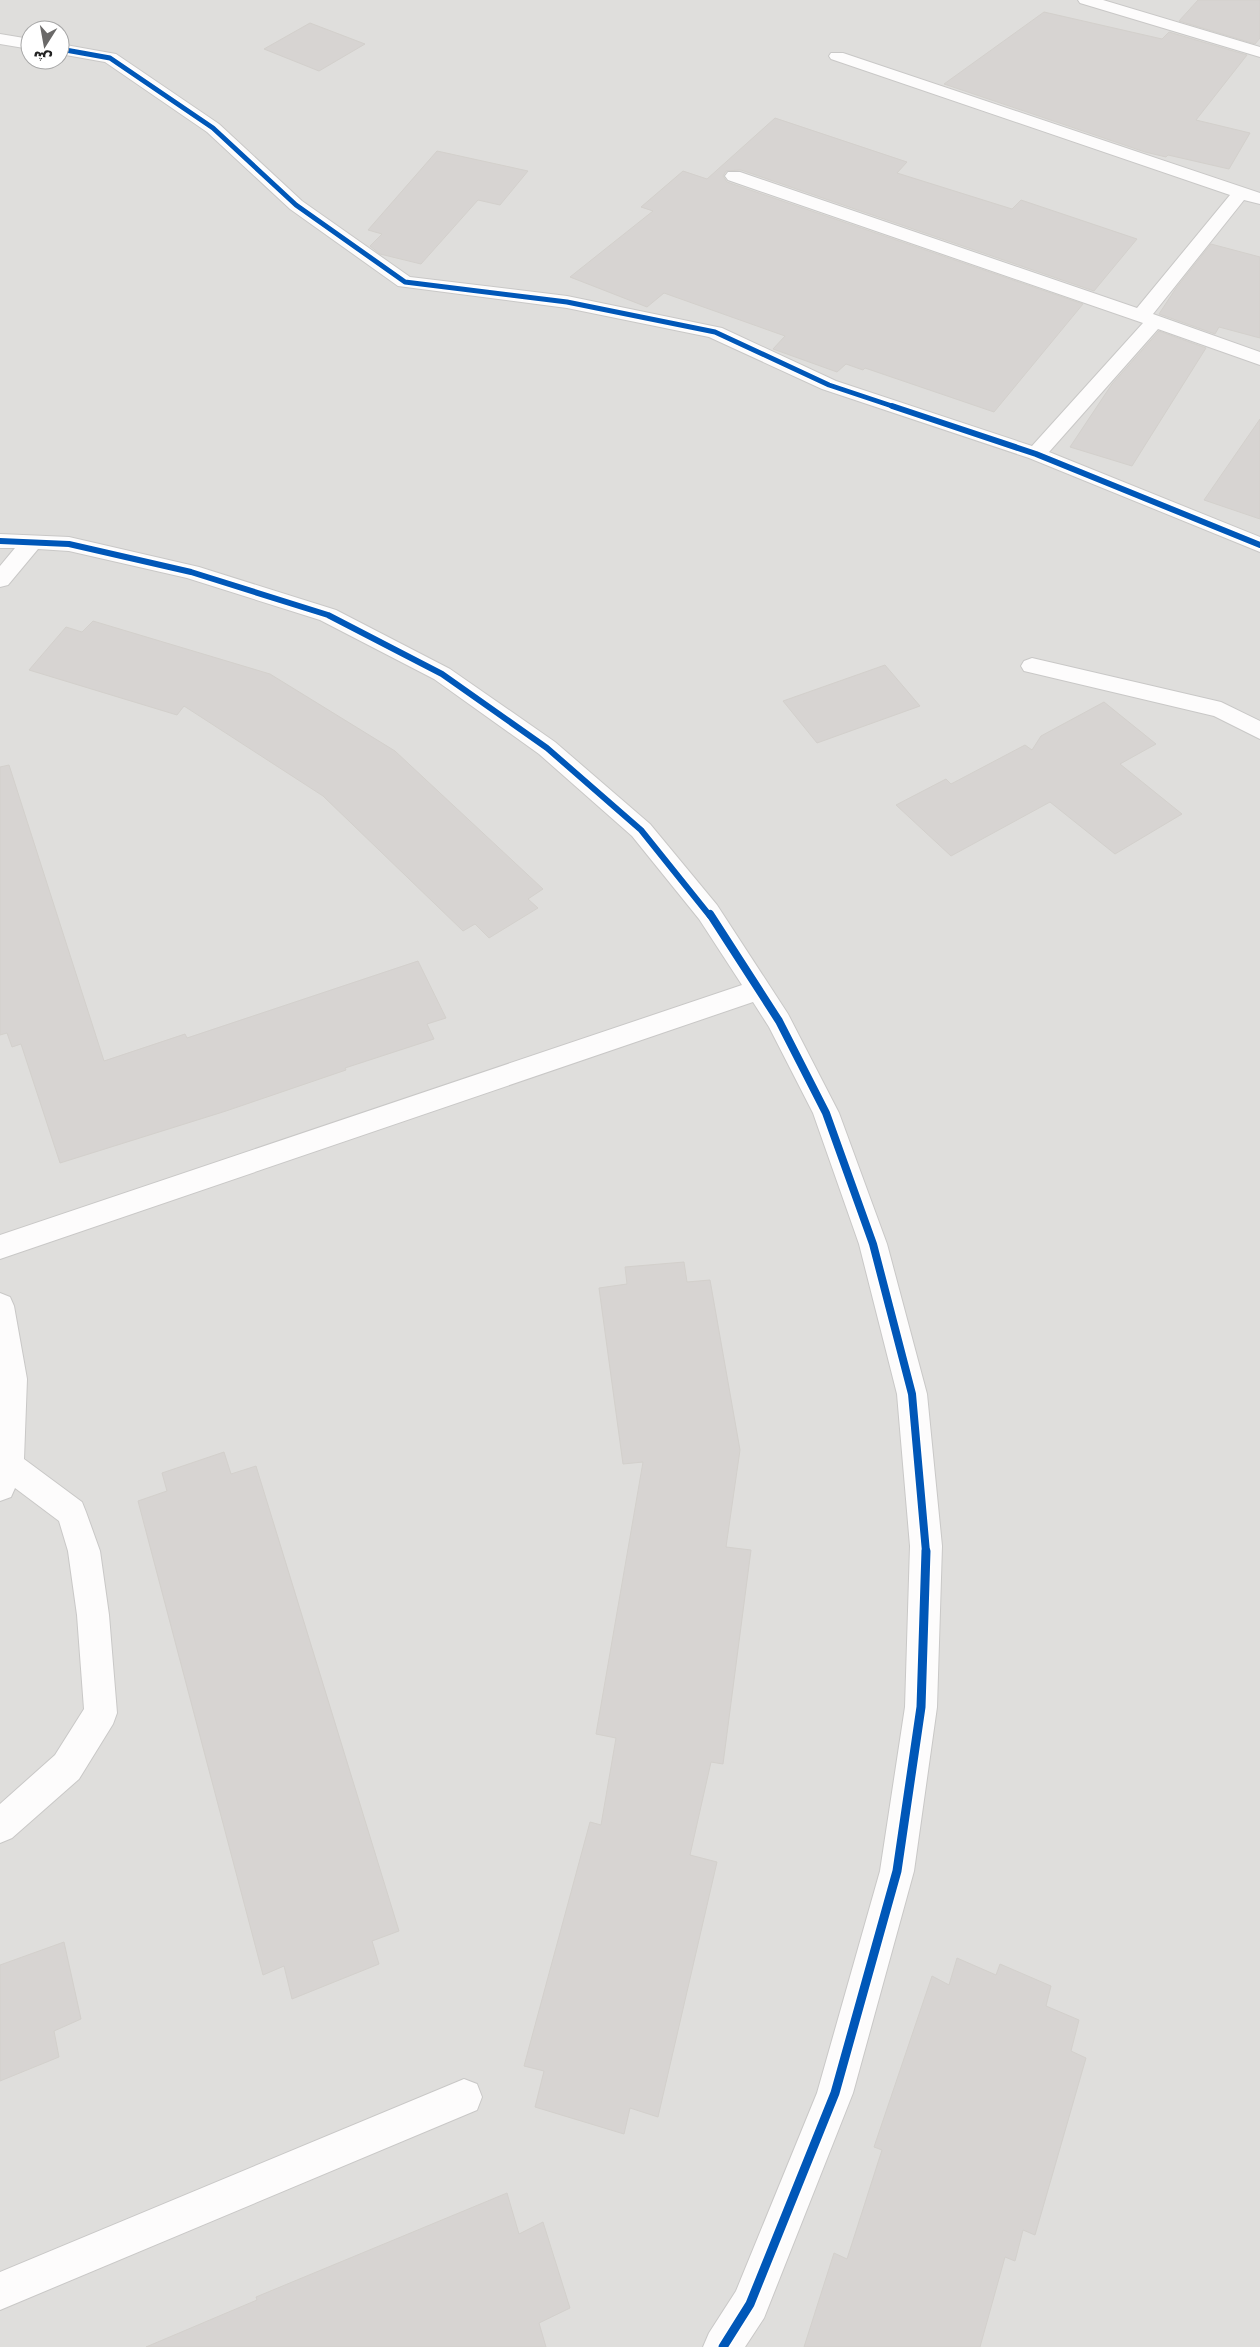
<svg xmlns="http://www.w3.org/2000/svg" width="1260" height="2347" viewBox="0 0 1260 2347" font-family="'DejaVu Sans','Noto Naskh Arabic',sans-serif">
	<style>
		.residential { fill: #dfdedc; fill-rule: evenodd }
		.building { fill: #d7d4d2; stroke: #d3d0cc }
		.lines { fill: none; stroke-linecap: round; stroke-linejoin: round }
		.minor-casing { stroke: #c9c8c7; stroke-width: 2 }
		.minor { fill: #fdfcfc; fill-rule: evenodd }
		.cycleway-far3-casing { stroke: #fff; stroke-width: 7 }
		.cycleway-far2-casing { stroke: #fff; stroke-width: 9 }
		.cycleway-far1-casing { stroke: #fff; stroke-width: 11 }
		.cycleway-casing { stroke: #fff; stroke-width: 12 }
		.cycleway-far3 { stroke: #0057b8; stroke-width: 5 }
		.cycleway-far2 { stroke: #0057b8; stroke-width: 6 }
		.cycleway-far1 { stroke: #0057b8; stroke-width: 8 }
		.cycleway { stroke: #0057b8; stroke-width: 9 }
	</style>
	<rect width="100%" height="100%" fill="#f0eeeb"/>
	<path class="residential" d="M0,0H1260V2347H0ZM30,30H60V60H30Z"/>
	<path class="building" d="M1198,0H1260V38L1255,44L1179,21Z
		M1044,12L1162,39L1169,32L1247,55L1196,120L1250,133L1229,169L1168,155L1166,157L1145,152L944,84Z
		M310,23L365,44L319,71L264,49Z
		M775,118L907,162L897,173L1012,209L1021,200L1137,239L1094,291L741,170L726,171L723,176L727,182L1083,304L994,412L865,368L863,370L846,364L837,372L773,349L785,336L664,293L647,307L570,277L653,211L641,207L683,171L707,179Z
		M437,151L528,171L500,205L478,200L421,264L380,254L370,246L382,234L368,230Z
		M1211,244L1260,257V338L1219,327L1215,334L1159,314L1176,288Z
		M1159,331L1206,348L1132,466L1070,447L1112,384Z
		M1260,419V519L1204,500Z
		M93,621L270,674L395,751L543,889L528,899L538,908L489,938L475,924L463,931L323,796L184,706L177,715L29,670L66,627L82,632Z
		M885,665L920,706L817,743L783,701Z
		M1104,702L1156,744L1120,764L1182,814L1115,854L1050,802L951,856L896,805L946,779L951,784L1025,745L1032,750L1041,736Z
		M9,765L104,1061L185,1034L187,1038L418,961L446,1018L427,1024L434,1039L345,1068L346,1070L226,1111L60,1163L21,1044L12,1047L7,1033L0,1035V767Z
		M684,1262L687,1282L710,1280L740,1450L726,1547L751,1550L723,1764L711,1762L690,1855L717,1862L658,2117L630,2108L624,2134L535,2107L544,2071L524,2066L590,1822L601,1825L616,1738L596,1734L643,1462L623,1464L599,1288L627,1284L625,1267Z
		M224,1452L231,1474L256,1466L399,1931L372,1941L379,1964L292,1999L284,1966L263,1975L138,1501L167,1491L162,1473Z
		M64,1942L81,2019L54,2031L59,2057L0,2081V1965Z
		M957,1958L996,1975L1000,1964L1051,1986L1046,2006L1079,2020L1071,2051L1086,2058L1035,2235L1023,2230L1015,2261L1005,2257L980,2347H804L834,2253L847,2259L882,2150L874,2147L932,1976L949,1985Z
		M507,2193L519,2234L543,2222L570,2308L539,2323L546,2347H146L257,2300L256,2297Z"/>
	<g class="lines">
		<defs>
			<path id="minor" d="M1078,0H1103L1260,47V57L1080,3Z
				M0,34L30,39V49L0,44Z
				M60,44L116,54L219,124L302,201L410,277L567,296L722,328L836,381L1032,446L1143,323L728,180L725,176L728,172H740L1137,308L1230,195L831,59L829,56L831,53H843L1260,193V204L1244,200L1153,314L1260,352V365L1158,329L1049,452L1260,537V552L1029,458L822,389L709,337L567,308L398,286L290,209L207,132L105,62L60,54Z
				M0,534L69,537L199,567L336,610L450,669L555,742L650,824L717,905L788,1014L839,1113L887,1244L927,1394L942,1546L937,1707L914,1871L853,2093L764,2318L745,2347H703L709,2333L736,2291L817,2093L880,1871L905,1707L910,1546L897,1394L859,1244L813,1113L769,1027L753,1002L0,1259V1235L742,985L699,919L632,836L539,754L434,679L320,620L187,578L69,551L38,549L8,585L0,587V566L15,548H0Z
				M1032,658L1221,702L1260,721V739L1214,716L1024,671L1021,666L1024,661Z
				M0,1293L10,1297L14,1306L27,1379L24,1459L82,1502L86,1512L100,1551L109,1615L117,1713L113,1724L79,1779L12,1838L0,1843V1804L55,1755L84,1709L77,1615L68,1551L59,1521L15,1488L11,1497L0,1501Z
				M464,2079L477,2084L482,2097L477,2110L0,2310V2272Z"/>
		</defs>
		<use href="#minor" class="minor-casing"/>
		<use href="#minor" class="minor"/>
		<defs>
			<path id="cycleway-far3" d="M60,49L110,58L213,128L296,205L405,282L567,302L715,332L829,385L895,407"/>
			<path id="cycleway-far2" d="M892,406L1036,454L1260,545
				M0,541L69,544L191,572L328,615L442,674L547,748L641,830L710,916"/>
			<path id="cycleway-far1" d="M710,914L779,1021L826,1113L873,1244L912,1394L926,1552"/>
			<path id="cycleway" d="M723,2347L750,2304L835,2093L897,1871L921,1707L926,1551"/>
		</defs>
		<use href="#cycleway-far3" class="cycleway-far3-casing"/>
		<use href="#cycleway-far2" class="cycleway-far2-casing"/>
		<use href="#cycleway-far1" class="cycleway-far1-casing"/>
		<use href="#cycleway" class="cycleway-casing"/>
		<use href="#cycleway-far3" class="cycleway-far3"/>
		<use href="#cycleway-far2" class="cycleway-far2"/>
		<use href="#cycleway-far1" class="cycleway-far1"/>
		<use href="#cycleway" class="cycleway"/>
	</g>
	<g transform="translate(45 45) rotate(191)"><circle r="24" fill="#ffffff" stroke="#a7a7a7"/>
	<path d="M0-4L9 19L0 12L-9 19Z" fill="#6a6968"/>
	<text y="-8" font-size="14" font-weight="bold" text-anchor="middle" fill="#222222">ش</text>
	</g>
</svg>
